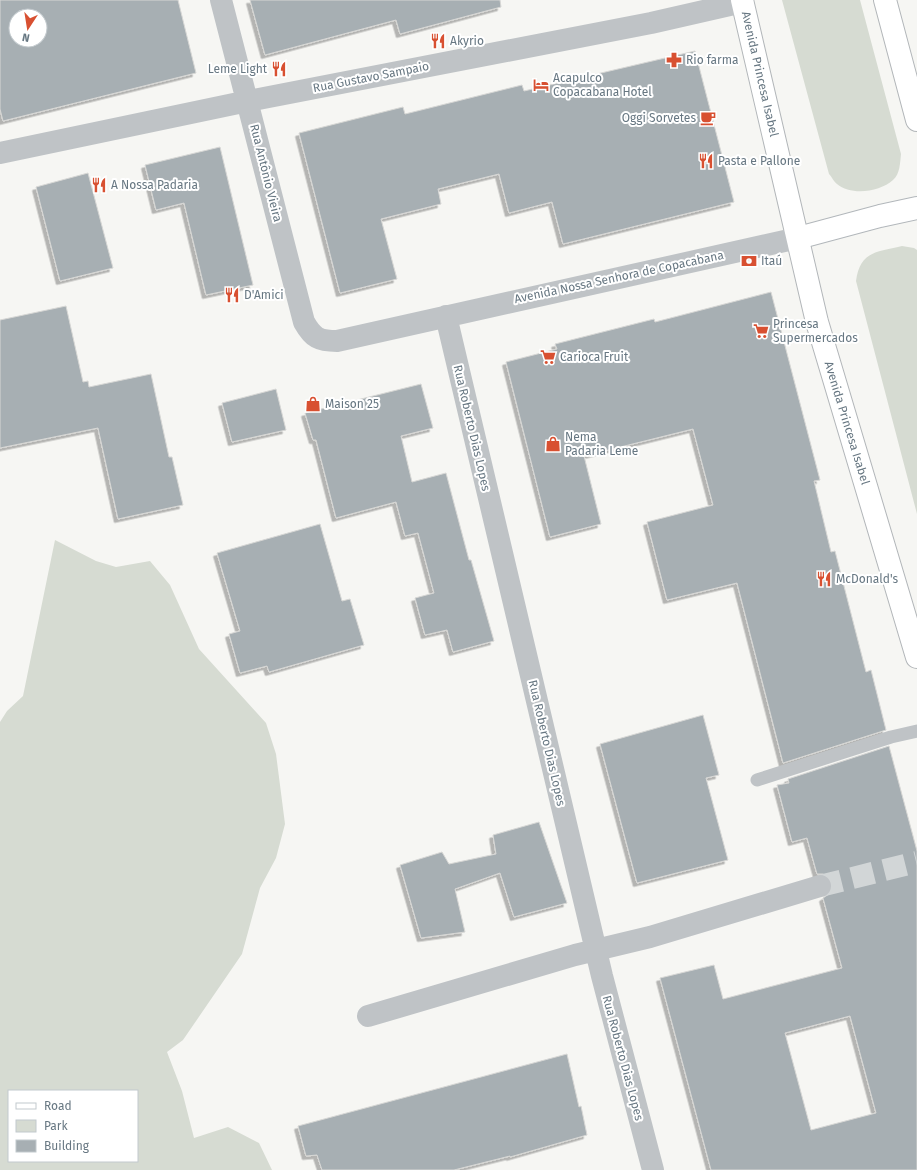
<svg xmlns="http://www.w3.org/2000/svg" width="917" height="1170" viewBox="0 0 917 1170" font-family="'Fira Sans',sans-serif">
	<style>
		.green { fill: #d6dbd2; fill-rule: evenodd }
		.building { fill: #a7afb3; stroke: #d7d7d5; fill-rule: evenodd; filter: url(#shadow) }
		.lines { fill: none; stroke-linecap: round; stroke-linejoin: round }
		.street-tunnel { stroke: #d2d6d7; stroke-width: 22; stroke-dasharray: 22 11; stroke-linecap: butt }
		.secondary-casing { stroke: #b2b7bb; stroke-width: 24 }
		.highway-casing { stroke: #b2b6b9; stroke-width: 24 }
		.lane { stroke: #bfc3c6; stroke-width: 13 }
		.street { stroke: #bfc3c6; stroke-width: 22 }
		.secondary { stroke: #fff; stroke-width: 22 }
		.highway { stroke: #fff; stroke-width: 22 }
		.labels { text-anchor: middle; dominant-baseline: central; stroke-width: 4; stroke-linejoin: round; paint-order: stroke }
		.poi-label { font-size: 12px; fill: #677782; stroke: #fff; text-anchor: start }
		.street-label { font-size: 12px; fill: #677782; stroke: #fff }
	</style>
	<defs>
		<filter id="shadow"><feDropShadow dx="-3.5" dy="3.5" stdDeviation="0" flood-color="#0004"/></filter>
	</defs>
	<rect width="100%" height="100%" fill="#f6f6f3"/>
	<path class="green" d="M782,0H860L901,154C900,163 900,174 893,180C880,192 851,196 837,184C834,182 832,177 829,174Z
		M902,246L914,248L917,250V514L856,281C860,251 877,252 902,246Z
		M55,540L96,561L116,567L150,561L170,585L199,649L266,723L276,754L285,824L276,858L260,888L242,954L183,1040L167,1052L182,1091L194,1138L228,1127L259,1143L272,1170H0V722L7,711L23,696ZM9,1091H137V1161H9Z"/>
	<path class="building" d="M0,0H178L196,73L3,121L0,109ZM16,16H40V40H16Z
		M250,0H500L501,7L400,34L396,20L265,55Z
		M695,51L734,202L563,244L552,202L509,213L499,174L438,189L441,204L381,219L397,279L340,293L299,133L403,107L405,114L522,85L524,91Z
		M220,147L253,285L206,295L184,203L156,210L145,165Z
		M88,173L113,268L60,281L36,187Z
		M771,292L820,480L814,481L831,552L835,551L866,672L871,670L886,730L783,763L737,583L667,600L647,522L713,505L693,429L584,456L601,524L550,537L506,362L557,349L555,344L654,319L655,322Z
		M66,306L83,382L88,381L89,387L151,374L169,457H172L183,505L118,519L98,428L0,448V320Z
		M421,384L433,428L401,436L412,482L446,473L469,560H471L494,641L453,652L447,630L425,635L415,598L434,593L418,533L405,536L396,502L336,518L316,440H313L305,413Z
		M276,389L286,430L232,442L222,403Z
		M320,524L342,601L350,599L364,645L269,672L267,666L240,673L229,634L240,631L217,553Z
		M703,715L719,775L706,778L728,860L637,883L600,744Z
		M889,746L917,851V1170H711L660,978L714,965L723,999L842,968L823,898L829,894L832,888V882L828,877L823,874H817L807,838L792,842L777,785L789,783L788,779ZM850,1016L876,1113L811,1130L785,1033Z
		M539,822L567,903L514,917L500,873L455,889L465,932L421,938L400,865L442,852L449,864L496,854L493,835Z
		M567,1054L579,1107L581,1106L587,1135L510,1157V1156L454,1170H322L317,1155L306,1156L298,1126Z"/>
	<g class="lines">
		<path class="street-tunnel" d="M820,886L917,862"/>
		<defs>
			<path id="secondary" d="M798,238L880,216L917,208"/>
			<path id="highway" d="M742,0L817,322L917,657
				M885,0L917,120"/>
		</defs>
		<use href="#secondary" class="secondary-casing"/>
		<use href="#highway" class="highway-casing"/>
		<path class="lane" d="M757,780L891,737L917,731"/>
		<path class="street" d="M221,0L304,322C313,338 319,341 337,341L798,238
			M0,153L248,101L651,23L743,2
			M446,316L602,976L653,1170
			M368,1016L575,955L650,937L820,886"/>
		<use href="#secondary" class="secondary"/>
		<use href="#highway" class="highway"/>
	</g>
	<defs>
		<symbol id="restaurant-bare" viewBox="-9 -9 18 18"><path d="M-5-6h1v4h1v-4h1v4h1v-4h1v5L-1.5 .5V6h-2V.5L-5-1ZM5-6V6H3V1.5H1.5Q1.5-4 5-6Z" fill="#d85031" stroke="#fff" stroke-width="2.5" paint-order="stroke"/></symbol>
		<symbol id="pharmacy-bare" viewBox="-9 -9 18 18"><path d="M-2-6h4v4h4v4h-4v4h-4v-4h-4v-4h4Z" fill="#d85031" stroke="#fff" stroke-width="2.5" paint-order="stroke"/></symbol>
		<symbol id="hotel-bare" viewBox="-9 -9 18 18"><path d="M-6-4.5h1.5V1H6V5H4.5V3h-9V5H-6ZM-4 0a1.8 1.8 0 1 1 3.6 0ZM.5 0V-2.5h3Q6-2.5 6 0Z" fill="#d85031" stroke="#fff" stroke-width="2.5" paint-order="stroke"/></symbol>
		<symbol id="cafe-bare" viewBox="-9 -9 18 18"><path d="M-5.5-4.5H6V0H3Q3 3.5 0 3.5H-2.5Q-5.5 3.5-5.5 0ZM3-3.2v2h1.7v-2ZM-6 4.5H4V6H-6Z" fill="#d85031" stroke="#fff" stroke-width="2.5" paint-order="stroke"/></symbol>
		<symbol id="bank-bare" viewBox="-9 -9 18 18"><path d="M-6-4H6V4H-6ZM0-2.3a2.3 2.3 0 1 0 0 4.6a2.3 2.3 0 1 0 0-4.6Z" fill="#d85031" stroke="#fff" stroke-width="2.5" paint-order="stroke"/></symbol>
		<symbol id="supermarket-bare" viewBox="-9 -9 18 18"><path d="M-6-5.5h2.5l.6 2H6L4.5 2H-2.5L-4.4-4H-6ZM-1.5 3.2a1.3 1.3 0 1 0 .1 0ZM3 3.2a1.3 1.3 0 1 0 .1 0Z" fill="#d85031" stroke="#fff" stroke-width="2.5" paint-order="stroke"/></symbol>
		<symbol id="shop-bare" viewBox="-9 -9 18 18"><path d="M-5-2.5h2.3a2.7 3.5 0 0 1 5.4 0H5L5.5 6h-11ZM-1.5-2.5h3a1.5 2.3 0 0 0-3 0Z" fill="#d85031" stroke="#fff" stroke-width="2.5" paint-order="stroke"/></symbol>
	</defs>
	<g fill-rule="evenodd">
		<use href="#restaurant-bare" x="427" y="30" width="22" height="22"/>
		<use href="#pharmacy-bare" x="663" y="49" width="22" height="22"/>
		<use href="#restaurant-bare" x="268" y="58" width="22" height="22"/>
		<use href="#hotel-bare" x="530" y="74" width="22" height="22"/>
		<use href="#cafe-bare" x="697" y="107" width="22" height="22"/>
		<use href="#restaurant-bare" x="695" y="150" width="22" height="22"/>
		<use href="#restaurant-bare" x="88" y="174" width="22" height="22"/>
		<use href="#bank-bare" x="738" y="250" width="22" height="22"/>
		<use href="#restaurant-bare" x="221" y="284" width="22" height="22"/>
		<use href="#supermarket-bare" x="750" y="320" width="22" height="22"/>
		<use href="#supermarket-bare" x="537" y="346" width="22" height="22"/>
		<use href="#shop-bare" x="302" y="393" width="22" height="22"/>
		<use href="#shop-bare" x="542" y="433" width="22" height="22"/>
		<use href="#restaurant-bare" x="813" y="568" width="22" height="22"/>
	</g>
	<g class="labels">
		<g class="poi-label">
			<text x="450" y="41">Akyrio</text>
			<text x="686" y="60">Rio farma</text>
			<text x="267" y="69" text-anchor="end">Leme Light</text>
			<text x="553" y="78">Acapulco<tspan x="553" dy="14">Copacabana Hotel</tspan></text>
			<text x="696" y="118" text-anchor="end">Oggi Sorvetes</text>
			<text x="718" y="161">Pasta e Pallone</text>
			<text x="111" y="185">A Nossa Padaria</text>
			<text x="761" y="261">Itaú</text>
			<text x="244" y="295">D'Amici</text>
			<text x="773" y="324">Princesa<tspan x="773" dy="14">Supermercados</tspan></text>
			<text x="560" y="357">Carioca Fruit</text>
			<text x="325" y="404">Maison 25</text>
			<text x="565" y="437">Nema<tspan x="565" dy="14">Padaria Leme</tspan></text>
			<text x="836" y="579">McDonald's</text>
		</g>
		<g class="street-label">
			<text transform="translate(760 74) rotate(77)">Avenida Princesa Isabel</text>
			<text transform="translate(371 77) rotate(-11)">Rua Gustavo Sampaio</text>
			<text transform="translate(266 173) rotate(76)">Rua Antônio Vieira</text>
			<text transform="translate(619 277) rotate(-12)">Avenida Nossa Senhora de Copacabana</text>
			<text transform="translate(847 423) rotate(73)">Avenida Princesa Isabel</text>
			<text transform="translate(472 428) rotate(77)">Rua Roberto Dias Lopes</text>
			<text transform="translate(547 743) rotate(77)">Rua Roberto Dias Lopes</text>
			<text transform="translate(623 1058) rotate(75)">Rua Roberto Dias Lopes</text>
		</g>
	</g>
	<rect x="8" y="1090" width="130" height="72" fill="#ffffff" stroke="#c2c9cd"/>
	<rect x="16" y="1103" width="20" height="6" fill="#ffffff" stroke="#c2c9cd"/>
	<text x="44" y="1110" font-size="12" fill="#677782">Road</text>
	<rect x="16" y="1120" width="20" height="12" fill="#d6dbd2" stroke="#c2c9cd"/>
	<text x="44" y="1130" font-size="12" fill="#677782">Park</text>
	<rect x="16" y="1140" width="20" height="12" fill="#a7afb3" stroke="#c2c9cd"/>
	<text x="44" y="1150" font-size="12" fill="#677782">Building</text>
	<g transform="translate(28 28) rotate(192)"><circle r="19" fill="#ffffff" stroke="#c2c9cd"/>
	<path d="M0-3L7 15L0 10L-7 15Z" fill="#d85031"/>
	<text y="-6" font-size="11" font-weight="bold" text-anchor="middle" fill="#677782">N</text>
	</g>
</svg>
